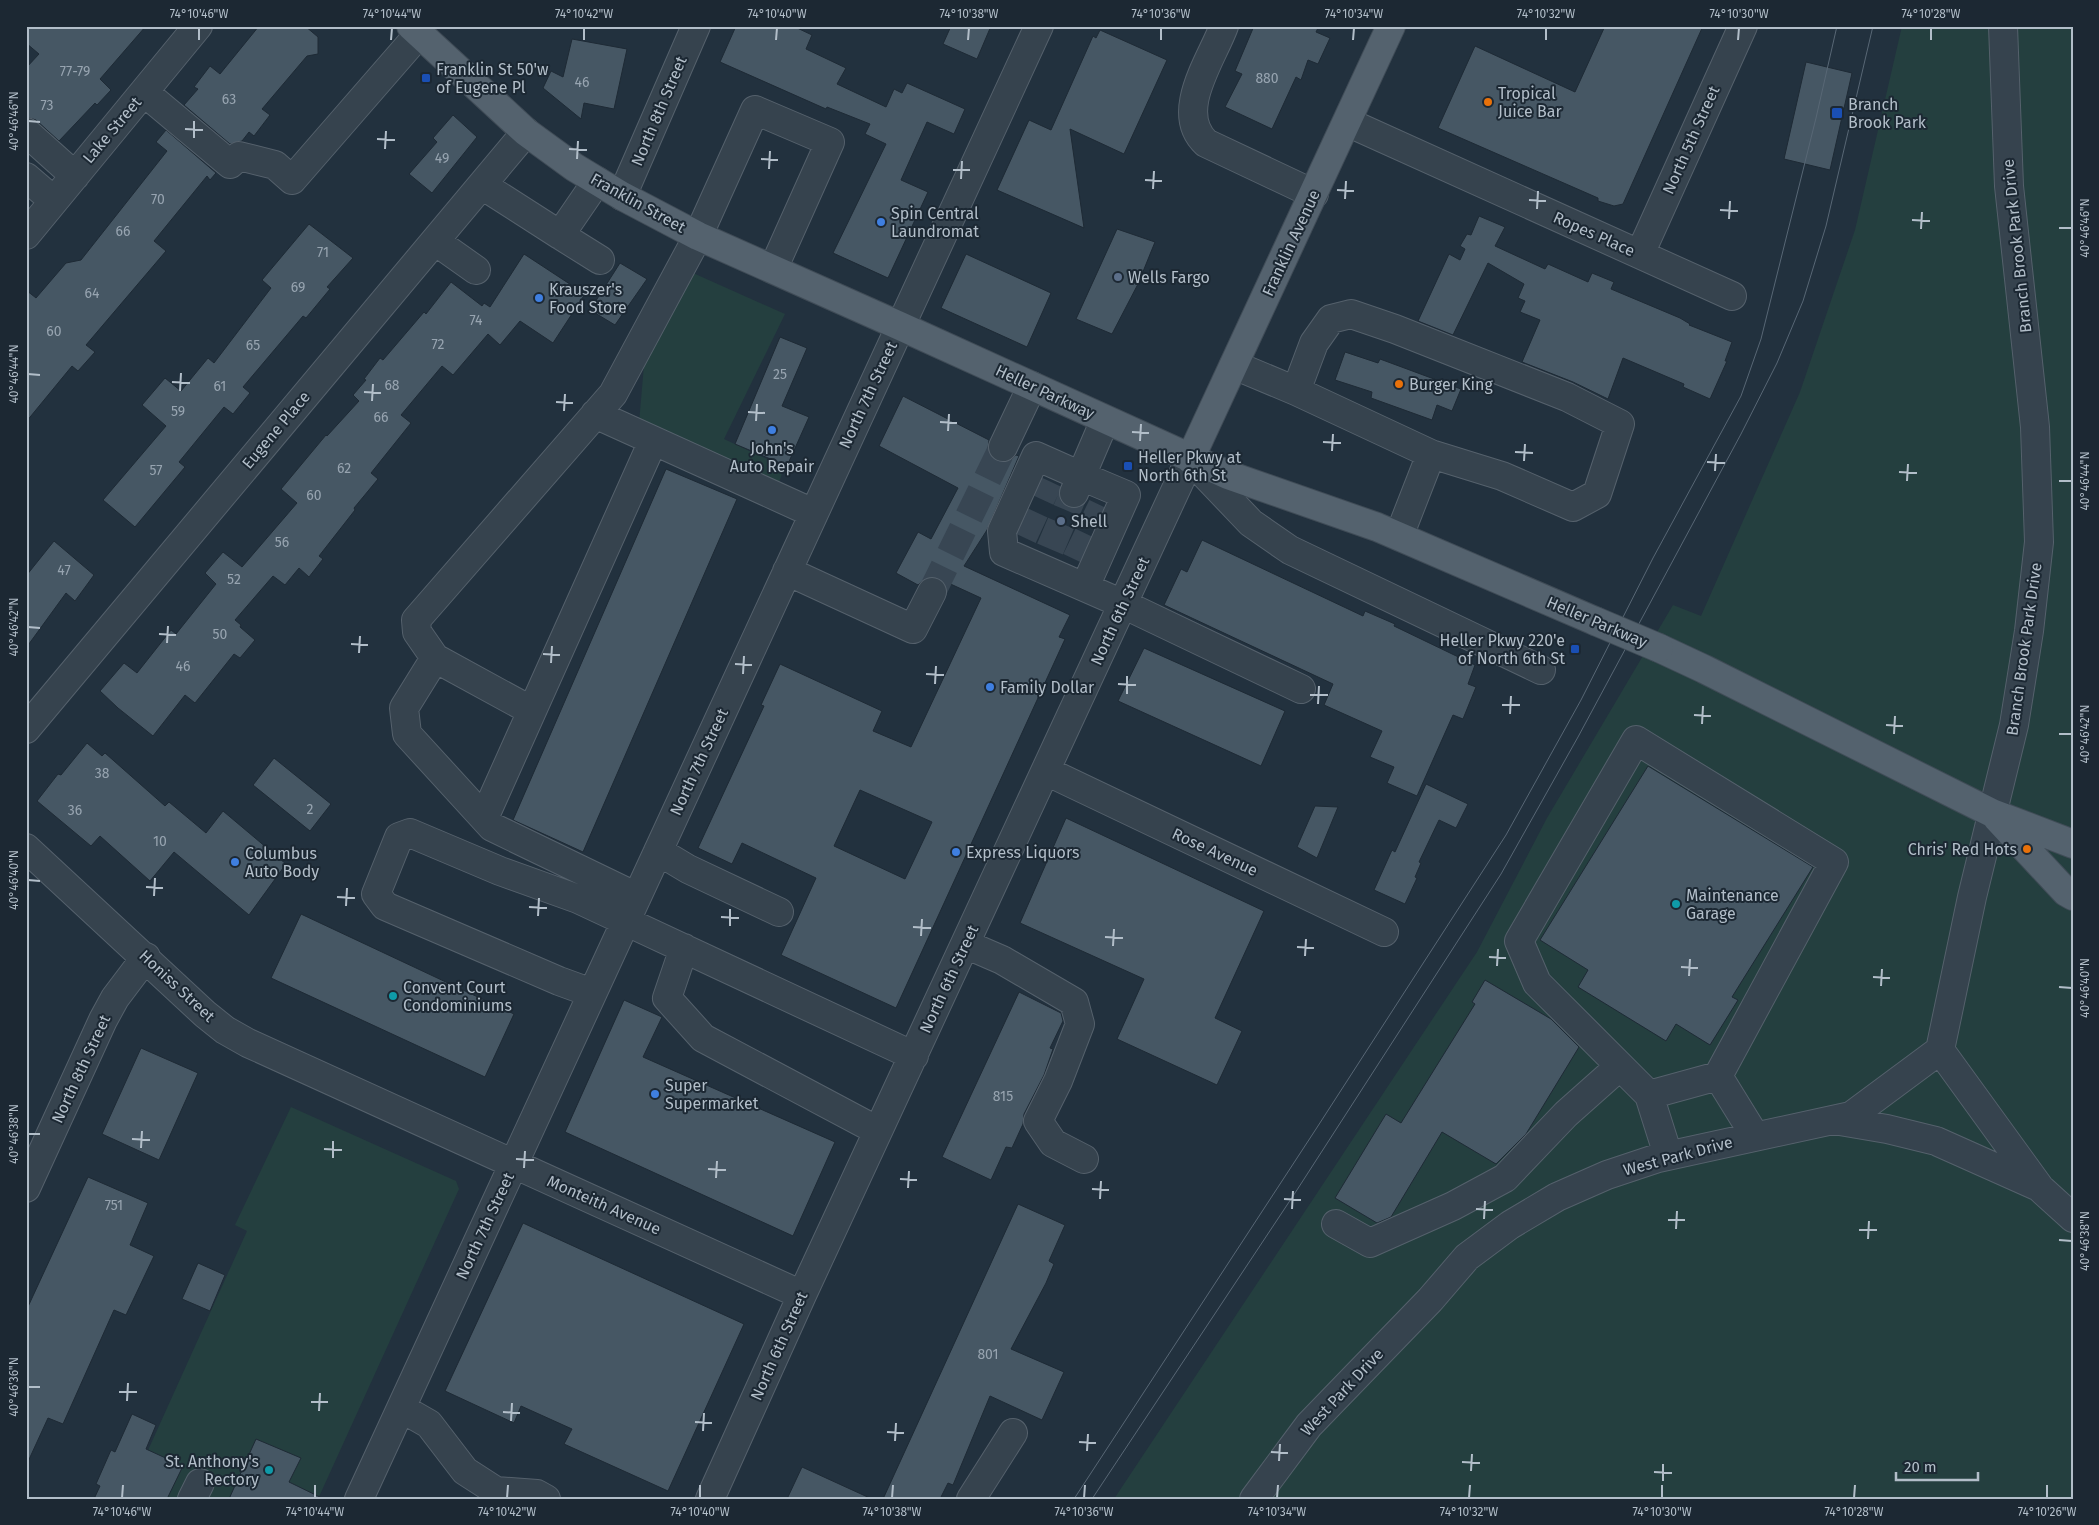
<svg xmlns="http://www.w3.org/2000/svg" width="2099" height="1525" viewBox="0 0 2099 1525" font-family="'Fira Sans',sans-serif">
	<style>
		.green { fill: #243f3f }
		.building { fill: #465764; stroke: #1e2a35; fill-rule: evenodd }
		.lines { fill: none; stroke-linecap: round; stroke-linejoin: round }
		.minor-tunnel { stroke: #384653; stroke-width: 28; stroke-dasharray: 28 14; stroke-linecap: butt }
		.minor-casing { stroke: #55616c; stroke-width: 30 }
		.major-casing { stroke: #404c57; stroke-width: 30 }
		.minor { stroke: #36434e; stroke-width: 28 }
		.major { stroke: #54626e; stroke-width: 28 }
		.tram { stroke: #586775; stroke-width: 1 }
		.major-bridge-casing { stroke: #404c57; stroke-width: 30; stroke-linecap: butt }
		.major-bridge { stroke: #54626e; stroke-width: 28 }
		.ticks { fill: none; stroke: #b2bec9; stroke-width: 2 }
		.transit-dot { fill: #1a4fb4; stroke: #1c2833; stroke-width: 2 }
		.food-dot { fill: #e8710a; stroke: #1c2833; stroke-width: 2 }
		.shop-dot { fill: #3f7fe0; stroke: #1c2833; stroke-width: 2 }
		.service-dot { fill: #5c6f8a; stroke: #1c2833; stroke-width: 2 }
		.culture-dot { fill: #0f9aa8; stroke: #1c2833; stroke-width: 2 }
		.labels { text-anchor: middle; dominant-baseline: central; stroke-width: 4; stroke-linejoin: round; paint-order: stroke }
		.number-label { font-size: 14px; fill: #97a4b0 }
		.poi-label { font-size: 16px; fill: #b2bec9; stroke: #1c2833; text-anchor: start }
		.street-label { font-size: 16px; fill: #b2bec9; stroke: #1c2833 }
		.neatline { fill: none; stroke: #b2bec9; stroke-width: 2 }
		.ticks-label { font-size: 12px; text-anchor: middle; fill: #b2bec9 }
	</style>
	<rect width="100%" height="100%" fill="#22313e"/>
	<path class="green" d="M1902,26H2073V1499H1114L1477,952L1547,818L1673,605L1701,616L1800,392L1855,230Z
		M693,273L785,314L724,439L784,467L779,483L639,423L644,365Z
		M291,1107L456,1181L459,1189L318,1499H126L247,1231L235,1225Z"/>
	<path class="building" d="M26,26H146L100,79L111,90L97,105L95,103L59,141L36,120L26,117V68L39,54L26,43Z
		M259,26H305L318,37V54L307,56L262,109L270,115L254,136L249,132L242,141L230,144L184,105L198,89L194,87L210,66L220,74Z
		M736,26H793L812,35L806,49L846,68L837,84L886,107L894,89L902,93L907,83L965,109L954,134L927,122L901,180L928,192L888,278L833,253L886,144L865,134L870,124L827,107L826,109L720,62Z
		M951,26H991L977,59L943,44Z
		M1254,26H1319L1316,32L1330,38L1318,64L1308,60L1301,80L1296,77L1272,129L1225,107L1242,74L1235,71Z
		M1605,26H1703L1623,204L1614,206L1598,201V198L1438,128L1475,46L1575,92Z
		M1100,30L1167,60L1124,154L1070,129L1084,228L997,190L1029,120L1051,130L1093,36L1096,38Z
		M572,39L627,49L614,109L584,103L581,119L543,88L551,71L563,77Z
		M1806,62L1852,73L1830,170L1784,159Z
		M453,115L477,137L432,193L409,174L437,142L433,138Z
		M166,130L216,173L210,180L207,176L154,241L166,251L86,345L95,352L78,371L72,366L26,422V290L36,298L66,263L81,260L167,151L156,142Z
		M1479,216L1505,227L1495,246L1545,269L1548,264L1588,282L1592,273L1614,282L1611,289L1680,318L1690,324L1689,325L1732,342L1725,361H1727L1710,399L1683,387L1684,384L1623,358L1608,399L1573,382L1522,362L1540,320L1520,312L1525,301L1518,298L1524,284L1488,263L1453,335L1418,321L1449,254L1460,260L1465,249L1460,246L1467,234L1471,235Z
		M309,224L353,258L327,287L330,289L306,318L303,316L243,387L250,393L233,414L224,407L179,462L185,467L135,527L103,500L166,426L142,405L165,378L181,391L208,358L214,363L271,288L262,280Z
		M1117,229L1155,242L1138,284L1112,334L1076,319Z
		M524,254L585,294L553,343L520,321L500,345L488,334L453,375L442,366L401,415L411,423L371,473L378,479L354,508L355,510L319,556L323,559L309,577L299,568L285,585L273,576L235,620L241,625L240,627L255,640L240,658L234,654L195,703L185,695L153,736L118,708L100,691L124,663L137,673L171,630L176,634L216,584L205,573L223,552L242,567L297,503L281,489L326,435L327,436L359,401L353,395L366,380L364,379L380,358L383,360L424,312L426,314L451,282L482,306L484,303L490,307Z
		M966,254L1051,293L1027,347L941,308Z
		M620,263L647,279L615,325L590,310Z
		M780,337L807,348L782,406L809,417L787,466L735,444Z
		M1345,352L1378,363L1380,359L1461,389L1452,411L1437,405L1432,420L1371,398L1372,392L1335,380Z
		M903,396L989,440L988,449L990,456L996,461L1005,462L1011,460L1016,455L1019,456L987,530L964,566L1070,615L1059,637L1065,639L896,1008L781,955L816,878L742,843L732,864L698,848L764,706L761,705L780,664L882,711L873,731L911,747L981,598L944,581V582L939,578L932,576L924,579L918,585L896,573L918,532L931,539L958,488L879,446ZM860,790L932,822L905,879L834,846Z
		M666,469L737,499L583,852L513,820Z
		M1202,540L1363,616L1365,611L1395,624L1394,626L1475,665L1468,684L1476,687L1463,719L1453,715L1417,796L1387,783L1394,767L1370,757L1382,731L1324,705L1333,684L1164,605L1181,569L1187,572Z
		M54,541L94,575L75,601L66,593L26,648V576Z
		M1144,648L1285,711L1261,766L1118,701Z
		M87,743L102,756L105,753L165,806L169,802L206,833L223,811L286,864L249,915L174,852L150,881L100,836L91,846L37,801L58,774L61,775Z
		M274,758L331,804L310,831L253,785Z
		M1648,766L1813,867L1732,997L1738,1000L1710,1045L1676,1024L1666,1041L1578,987L1588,970L1540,940Z
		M1426,784L1468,804L1456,828L1439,820L1419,862L1421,863L1415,877L1417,878L1405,904L1374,890L1392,850L1395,852Z
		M1315,806L1338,807L1317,858L1297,847Z
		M1066,818L1264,911L1215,1018L1242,1031L1217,1085L1117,1039L1144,979L1020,923Z
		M301,914L514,1014L485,1077L271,978Z
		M1485,980L1551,1019L1579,1047L1526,1134L1496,1164L1442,1132L1391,1217L1377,1223L1335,1198L1386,1114L1401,1123L1475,1004L1472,1002Z
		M1019,992L1061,1013L1063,1021L1050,1048L1053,1049L1044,1075L1024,1114L1023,1124L1012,1148L1006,1147L991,1180L942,1157Z
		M624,1000L662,1017L643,1057L835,1142L793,1236L565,1132Z
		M141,1048L198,1073L159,1160L102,1134Z
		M88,1177L148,1203L130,1245L154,1256L126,1315L114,1310L63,1424L48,1418L26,1466V1311Z
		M1018,1204L1065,1225L1049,1261L1054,1264L1046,1283L1011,1349L1064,1372L1042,1420L990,1396L953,1485L948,1483L940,1499H883Z
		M523,1223L744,1324L668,1491L564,1444L572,1429L521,1406L514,1423L445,1391Z
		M198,1263L225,1275L210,1311L182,1299Z
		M132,1414L156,1425L146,1449L183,1466L167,1499H94L100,1486L96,1484L111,1450L115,1452Z
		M256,1439L301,1458L289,1482L324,1499H229Z
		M802,1467L872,1499H787Z"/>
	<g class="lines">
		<path class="minor-tunnel" d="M1023,537L1049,481
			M1050,549L1074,493
			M1076,560L1102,506
			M932,592L1003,447"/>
		<defs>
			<path id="minor" d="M1224,26C1212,59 1173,112 1206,143L1314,194
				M2003,26L2009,186L2035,427L2039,542L2029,631L2014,725L1972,897L1940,1050L2040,1188L2073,1218
				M144,92L230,164L239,156L275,165L292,180L419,34
				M1347,122L1732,296
				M26,132L75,176
				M26,177L54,201
				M482,185L560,235L597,181
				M622,196L696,26
				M26,235L198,26
				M560,235L600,260
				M435,241L476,270
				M1640,254L1743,26
				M1234,365L1296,391L1431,454
				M1296,391L1314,343L1331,319L1351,314L1395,329L1567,397L1620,424L1597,494L1573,507L1502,476L1431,454L1399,536
				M595,414L813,513
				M1105,420L1081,476L1036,456L1002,531L1004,552L1123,604L1301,689
				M1003,447L1032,386
				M1074,493L1081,476L1126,495L1085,587
				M787,571L913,629L932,592
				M435,658L532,711
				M26,729L526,132
				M1046,771L1384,932
				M484,818L653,441
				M26,848L205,1014L225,1030L248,1043L802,1295
				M658,851L688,869L779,912
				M637,897L492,827L407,734L404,708L435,658L417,632L416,620L613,394L698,236L755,110L830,142L773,269
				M965,944L1002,960L1074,1002L1080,1024L1058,1081L1038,1121L1053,1143L1084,1159
				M684,948L667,998L703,1038L878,1131
				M592,993L559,981L385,906L376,894L399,837L410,833L500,871L578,899L914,1056
				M1718,1076L1649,1095L1537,983L1519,941L1636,740L1834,862L1718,1076L1755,1136
				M1649,1095L1668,1155
				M1834,1120L1887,1129L1936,1141L2039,1187
				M26,1188L103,1020L115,998L146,957
				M1336,1224L1370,1243L1453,1206L1505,1178L1566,1114L1620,1066
				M401,1408L429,1424L465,1471L496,1491L537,1494L546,1499
				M192,1499L200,1483
				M359,1499L1039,26
				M710,1499L802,1295L1190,459L1251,523L1290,550L1541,670
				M971,1499L1013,1433
				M1254,1499L1309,1425L1430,1300L1467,1257L1510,1225L1557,1197L1607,1175L1658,1158L1851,1116L1940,1050"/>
			<path id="major" d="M411,26L526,132L574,167L622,196L698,236L900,326L1228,475L1377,527L1595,621
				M1190,459L1391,26
				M1659,648L1704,669L1992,813L2073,844
				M1997,818L2066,892L2073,896"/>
		</defs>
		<use href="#minor" class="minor-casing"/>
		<use href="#major" class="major-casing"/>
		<use href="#minor" class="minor"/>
		<use href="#major" class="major"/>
		<path class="tram" d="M1074,1499L1316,1129L1506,835L1581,700L1653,558L1741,396L1761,339L1816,118L1837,26
			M1092,1499L1295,1193L1501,874L1578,737L1741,434L1777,363L1803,301L1826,226L1873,26"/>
		<defs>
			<path id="major-bridge" d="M1595,621L1659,648"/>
		</defs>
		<use href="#major-bridge" class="major-bridge-casing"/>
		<use href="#major-bridge" class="major-bridge"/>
	</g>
	<path class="ticks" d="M199,40V28M391,40L392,28M584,40V28M776,40L777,28M968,40L969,28M1161,40V28M1353,40L1354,28M1546,40V28M1738,40L1739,28M1931,40V28M28,121L40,122M185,129L203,130M194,138V121M377,139L395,140M385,149L386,131M569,149L587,150M577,159L578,141M761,159L778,160M769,169L770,151M953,170H970M961,179L962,161M1145,180L1162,181M1153,189L1154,171M1337,190L1354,191M1345,199L1346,181M1529,200L1546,201M1537,209L1538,191M1720,210L1738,211M1729,219L1730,201M1912,220L1930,221M2059,228H2072M1921,229L1922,212M28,374L40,375M172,382L190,383M180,391L181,373M364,392L381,393M372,401L373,384M556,402L573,403M564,411L565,394M748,412L765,413M756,421L757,404M940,422L957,423M948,431L949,414M1132,432L1149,433M1140,441L1141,424M1323,442L1341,443M1332,451L1333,434M1515,452L1533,453M1524,461L1525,444M1707,462L1725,463M1715,471L1716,454M1899,472L1917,473M1907,481L1908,464M2059,481H2072M28,627L40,628M159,634L176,635M167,643L168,626M351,644L368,645M359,653L360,636M543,654L560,655M551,663L552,646M735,664L752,665M743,674L744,656M926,674L944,675M935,684L936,666M1118,684L1136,685M1127,694V676M1310,695H1328M1318,704L1319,686M1502,705H1520M1510,714L1511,696M1694,715L1711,716M1702,724L1703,706M1886,725L1903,726M1894,734L1895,716M2059,734H2072M28,880L40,881M146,887L163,888M154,896L155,878M337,897L355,898M346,906L347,888M529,907L547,908M538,916L539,898M721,917L739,918M730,926V909M913,927L931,928M921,936L922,919M1105,937L1123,938M1113,946L1114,929M1297,947L1314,948M1305,956L1306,939M1489,957L1506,958M1497,966L1498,949M1681,967L1698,968M1689,976L1690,959M1873,977L1890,978M1881,986L1882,969M2059,987L2072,988M28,1134H40M132,1139L150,1140M141,1148L142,1131M324,1149L342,1150M333,1158V1141M516,1159L534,1160M524,1168L525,1151M708,1169L726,1170M716,1178L717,1161M900,1179L917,1180M908,1188L909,1171M1092,1189L1109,1190M1100,1199L1101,1181M1284,1199L1301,1200M1292,1209L1293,1191M1476,1209L1493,1210M1484,1219L1485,1201M1668,1220H1685M1676,1229L1677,1211M1859,1230H1877M1868,1239L1869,1221M2059,1240L2072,1241M28,1387H40M119,1392H137M127,1401L128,1383M311,1402H328M319,1411L320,1393M503,1412L520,1413M511,1421L512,1403M695,1422L712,1423M703,1431L704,1413M887,1432L904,1433M895,1441L896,1423M1079,1442L1096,1443M1087,1451L1088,1434M1271,1452L1288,1453M1279,1461L1280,1444M1462,1462L1480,1463M1471,1471L1472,1454M1654,1472L1672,1473M1663,1481V1464M122,1498L123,1485M315,1498V1485M507,1498L508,1485M700,1498V1485M892,1498L893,1485M1084,1498L1085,1485M1277,1498L1278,1485M1469,1498L1470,1485M1662,1498V1485M1854,1498L1855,1485M2047,1498V1485"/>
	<g class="transit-dot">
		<rect x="421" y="73" width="10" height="10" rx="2.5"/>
		<rect x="1831" y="107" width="12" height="12" rx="2.5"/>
		<rect x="1123" y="461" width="10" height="10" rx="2.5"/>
		<rect x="1570" y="644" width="10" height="10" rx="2.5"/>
	</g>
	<g class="food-dot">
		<circle cx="1488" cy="102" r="5"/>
		<circle cx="1399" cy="384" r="5"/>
		<circle cx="2027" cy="849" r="5"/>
	</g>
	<g class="shop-dot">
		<circle cx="881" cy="222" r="5"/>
		<circle cx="539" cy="298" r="5"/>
		<circle cx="772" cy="430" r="5"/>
		<circle cx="990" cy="687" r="5"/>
		<circle cx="956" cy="852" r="5"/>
		<circle cx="235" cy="862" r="5"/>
		<circle cx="655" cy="1094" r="5"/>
	</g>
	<g class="service-dot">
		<circle cx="1118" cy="277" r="5"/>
		<circle cx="1061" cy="521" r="5"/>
	</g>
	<g class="culture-dot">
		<circle cx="1676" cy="904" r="5"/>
		<circle cx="393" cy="996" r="5"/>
		<circle cx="269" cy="1470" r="5"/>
	</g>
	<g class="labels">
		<g class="number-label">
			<text x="75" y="71">77-79</text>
			<text x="1267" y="78">880</text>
			<text x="582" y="82">46</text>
			<text x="229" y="99">63</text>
			<text x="47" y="105">73</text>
			<text x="442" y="158">49</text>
			<text x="158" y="199">70</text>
			<text x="123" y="231">66</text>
			<text x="323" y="252">71</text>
			<text x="298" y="287">69</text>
			<text x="92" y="293">64</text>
			<text x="476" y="320">74</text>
			<text x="54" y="331">60</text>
			<text x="438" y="344">72</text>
			<text x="253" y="345">65</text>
			<text x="780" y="374">25</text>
			<text x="392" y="385">68</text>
			<text x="220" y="386">61</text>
			<text x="178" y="411">59</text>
			<text x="381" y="417">66</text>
			<text x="344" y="468">62</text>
			<text x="156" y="470">57</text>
			<text x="314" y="495">60</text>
			<text x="282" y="542">56</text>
			<text x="64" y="570">47</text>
			<text x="234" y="579">52</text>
			<text x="220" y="634">50</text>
			<text x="183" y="666">46</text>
			<text x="102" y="773">38</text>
			<text x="310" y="809">2</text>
			<text x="75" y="810">36</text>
			<text x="160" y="841">10</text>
			<text x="1003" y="1096">815</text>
			<text x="114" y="1205">751</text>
			<text x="988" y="1354">801</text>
		</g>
		<g class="poi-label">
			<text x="436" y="69">Franklin St 50'w<tspan x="436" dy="18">of Eugene Pl</tspan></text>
			<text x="1498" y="93">Tropical<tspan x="1498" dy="18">Juice Bar</tspan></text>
			<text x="1848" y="104">Branch<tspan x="1848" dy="18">Brook Park</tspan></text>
			<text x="891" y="213">Spin Central<tspan x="891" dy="18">Laundromat</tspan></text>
			<text x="1128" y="277">Wells Fargo</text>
			<text x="549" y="289">Krauszer's<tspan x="549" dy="18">Food Store</tspan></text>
			<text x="1409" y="384">Burger King</text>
			<text x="772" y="448" text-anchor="middle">John's<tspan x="772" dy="18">Auto Repair</tspan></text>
			<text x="1138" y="457">Heller Pkwy at<tspan x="1138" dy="18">North 6th St</tspan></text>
			<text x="1071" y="521">Shell</text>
			<text x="1565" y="640" text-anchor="end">Heller Pkwy 220'e<tspan x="1565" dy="18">of North 6th St</tspan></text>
			<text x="1000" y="687">Family Dollar</text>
			<text x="2017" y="849" text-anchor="end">Chris' Red Hots</text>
			<text x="966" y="852">Express Liquors</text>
			<text x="245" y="853">Columbus<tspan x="245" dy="18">Auto Body</tspan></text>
			<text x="1686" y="895">Maintenance<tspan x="1686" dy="18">Garage</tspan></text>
			<text x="403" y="987">Convent Court<tspan x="403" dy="18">Condominiums</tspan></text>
			<text x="665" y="1085">Super<tspan x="665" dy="18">Supermarket</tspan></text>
			<text x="259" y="1461" text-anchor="end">St. Anthony's<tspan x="259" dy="18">Rectory</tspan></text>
		</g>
		<g class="street-label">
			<text transform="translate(659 111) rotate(-67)">North 8th Street</text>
			<text transform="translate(112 130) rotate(-50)">Lake Street</text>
			<text transform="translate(1691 140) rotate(-66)">North 5th Street</text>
			<text transform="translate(638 203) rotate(29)">Franklin Street</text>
			<text transform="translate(1594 234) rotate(24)">Ropes Place</text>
			<text transform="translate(1291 243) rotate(-65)">Franklin Avenue</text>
			<text transform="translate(2017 246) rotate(-96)">Branch Brook Park Drive</text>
			<text transform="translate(1045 392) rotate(25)">Heller Parkway</text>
			<text transform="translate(868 395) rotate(-65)">North 7th Street</text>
			<text transform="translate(276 430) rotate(-50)">Eugene Place</text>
			<text transform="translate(1120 611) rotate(-65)">North 6th Street</text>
			<text transform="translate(1597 622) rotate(23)">Heller Parkway</text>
			<text transform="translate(2024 649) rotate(-82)">Branch Brook Park Drive</text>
			<text transform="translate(699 762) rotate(-65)">North 7th Street</text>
			<text transform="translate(1215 852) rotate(25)">Rose Avenue</text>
			<text transform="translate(949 979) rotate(-65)">North 6th Street</text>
			<text transform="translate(177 986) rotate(43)">Honiss Street</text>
			<text transform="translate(81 1069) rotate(-65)">North 8th Street</text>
			<text transform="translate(1678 1156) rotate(-15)">West Park Drive</text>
			<text transform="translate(604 1205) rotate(24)">Monteith Avenue</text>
			<text transform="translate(485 1226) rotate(-65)">North 7th Street</text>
			<text transform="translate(779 1346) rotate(-66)">North 6th Street</text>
			<text transform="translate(1342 1392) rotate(-47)">West Park Drive</text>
		</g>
	</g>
	<rect width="2099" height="1525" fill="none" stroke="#1c2833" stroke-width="55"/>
	<path d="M1896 1472v8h82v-8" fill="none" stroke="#b2bec9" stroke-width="2.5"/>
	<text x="1904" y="1472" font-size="15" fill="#b2bec9" stroke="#1c2833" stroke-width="4" paint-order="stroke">20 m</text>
	<rect x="28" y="28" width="2044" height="1470" class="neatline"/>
	<g class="ticks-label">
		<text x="199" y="18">74°10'46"W</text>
		<text x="392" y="18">74°10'44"W</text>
		<text x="584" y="18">74°10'42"W</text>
		<text x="777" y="18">74°10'40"W</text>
		<text x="969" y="18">74°10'38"W</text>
		<text x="1161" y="18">74°10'36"W</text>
		<text x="1354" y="18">74°10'34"W</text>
		<text x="1546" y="18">74°10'32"W</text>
		<text x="1739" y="18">74°10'30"W</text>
		<text x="1931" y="18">74°10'28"W</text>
		<text transform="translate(14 121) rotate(-90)" y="4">40°46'46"N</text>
		<text transform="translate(2085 228) rotate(-90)" y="4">40°46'46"N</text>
		<text transform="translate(14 374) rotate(-90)" y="4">40°46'44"N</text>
		<text transform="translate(2085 481) rotate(-90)" y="4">40°46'44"N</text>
		<text transform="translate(14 627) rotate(-90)" y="4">40°46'42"N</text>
		<text transform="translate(2085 734) rotate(-90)" y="4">40°46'42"N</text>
		<text transform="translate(14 880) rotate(-90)" y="4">40°46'40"N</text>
		<text transform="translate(2085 988) rotate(-90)" y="4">40°46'40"N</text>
		<text transform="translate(14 1134) rotate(-90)" y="4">40°46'38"N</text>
		<text transform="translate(2085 1241) rotate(-90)" y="4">40°46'38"N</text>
		<text transform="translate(14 1387) rotate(-90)" y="4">40°46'36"N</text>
		<text x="122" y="1516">74°10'46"W</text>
		<text x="315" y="1516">74°10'44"W</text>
		<text x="507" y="1516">74°10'42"W</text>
		<text x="700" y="1516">74°10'40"W</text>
		<text x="892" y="1516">74°10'38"W</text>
		<text x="1084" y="1516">74°10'36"W</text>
		<text x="1277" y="1516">74°10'34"W</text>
		<text x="1469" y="1516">74°10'32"W</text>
		<text x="1662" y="1516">74°10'30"W</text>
		<text x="1854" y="1516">74°10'28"W</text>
		<text x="2047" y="1516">74°10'26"W</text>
	</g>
</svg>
